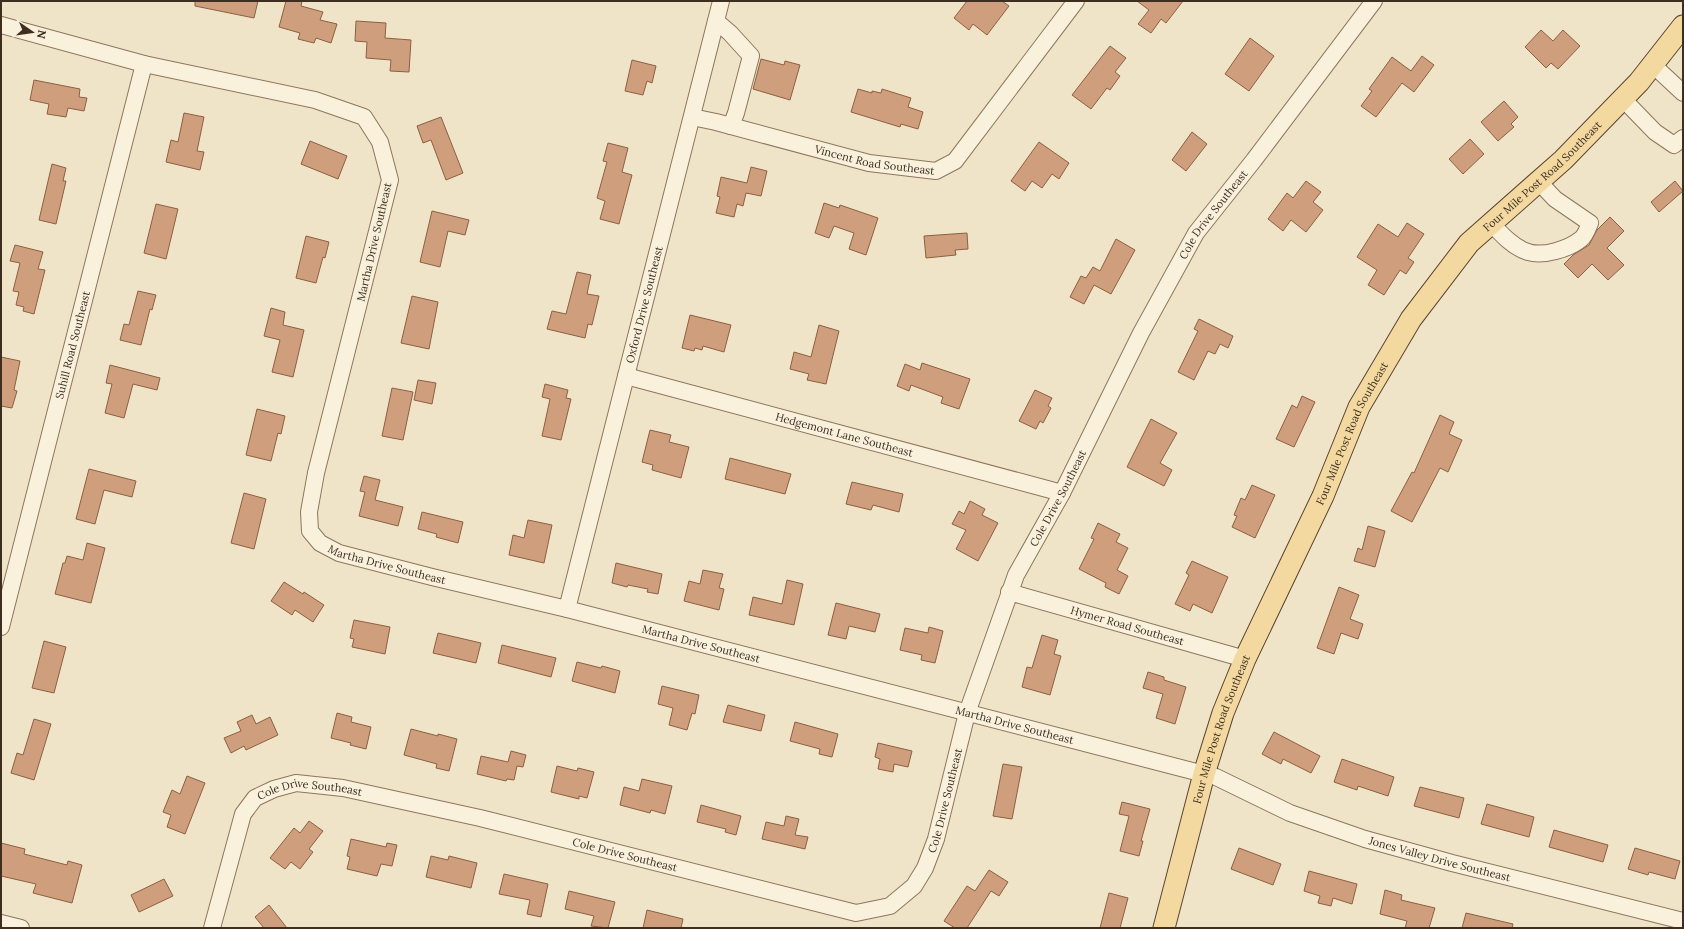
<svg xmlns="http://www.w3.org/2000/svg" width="1684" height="929" viewBox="0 0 1684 929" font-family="Lora,serif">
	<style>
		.building { fill: #cf9f7d; stroke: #8d5f41 }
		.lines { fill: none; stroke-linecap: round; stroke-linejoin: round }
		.minor-casing { stroke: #8d765c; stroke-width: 18 }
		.major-casing { stroke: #5b4430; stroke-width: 23 }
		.minor { stroke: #faf1dc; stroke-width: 16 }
		.major { stroke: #f3d9a0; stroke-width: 21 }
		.labels { text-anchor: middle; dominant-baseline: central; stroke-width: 4; stroke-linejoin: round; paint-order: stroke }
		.street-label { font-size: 11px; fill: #3d2e20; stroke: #f7eed8 }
	</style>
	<rect width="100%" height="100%" fill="#f0e4c8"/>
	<path class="building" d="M195,1H258L254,18L195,6Z
		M286,1H302L301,6L323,12L320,20L337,24L331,43L316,38L314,43L298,39L300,33L279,27Z
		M967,1H1002L1009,6L987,35L973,24L969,30L954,18Z
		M1137,1H1183L1166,23L1161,19L1151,33L1138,24L1149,10Z
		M356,21L386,23L385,38L411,40L409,72L390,71L391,60L366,58L367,42L355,41Z
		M1541,30L1553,41L1563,30L1580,46L1558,69L1551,63L1546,68L1525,47Z
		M1250,38L1274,56L1249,91L1225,74Z
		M1110,46L1126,58L1115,72L1120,76L1110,90L1107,88L1091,109L1072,95Z
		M1422,56L1434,65L1414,92L1402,83L1376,117L1361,106L1372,91L1369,89L1392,57L1411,71Z
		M761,59L784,65L785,61L800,65L790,100L753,89Z
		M632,60L656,66L652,83L647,81L643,95L625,91Z
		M34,80L80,89L79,97L87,98L84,111L68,108L66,117L47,114L49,104L30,100Z
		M858,89L872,93V91L881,93L882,89L911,98L908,107L923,112L918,129L901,124L900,127L851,112Z
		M1504,101L1518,117L1511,124L1514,127L1498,141L1481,122Z
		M184,113L204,117L197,151L204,152L200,170L166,162L171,140L178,142Z
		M441,117L463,173L446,180L431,140L423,143L417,126Z
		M1192,132L1207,144L1186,171L1172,160Z
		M1470,139L1484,154L1463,174L1449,159Z
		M310,141L347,156L338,179L301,164Z
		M1039,142L1069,163L1059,179L1052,174L1042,188L1032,181L1025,191L1011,181Z
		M608,143L628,148L622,172L632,175L619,224L600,219L605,201L597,198L607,162L603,161Z
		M52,164L66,168L63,181H66L56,224L39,220Z
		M751,167L767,171L761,196L746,193L743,206L737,204L734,217L716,213L720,197L717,196L721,177L747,183Z
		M1306,181L1321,192L1313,202L1323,210L1306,232L1291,220L1283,231L1268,219L1287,193L1293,198Z
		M1675,181L1683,191L1659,212L1651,202Z
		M824,203L839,208L840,205L878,218L866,255L849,249L854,233L834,226L829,238L815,233Z
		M156,204L178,209L166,259L144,253Z
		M432,211L469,220L465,235L448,231L440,267L420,262Z
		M1610,217L1624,231L1607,248L1624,265L1608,280L1592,264L1578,278L1564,264L1573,255L1589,245L1597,230Z
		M1407,223L1424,234L1408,258L1414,262L1406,274L1400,270L1384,295L1368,285L1377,270L1357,257L1378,224L1398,237Z
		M967,233L968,249L955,250L956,255L926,258L924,236Z
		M306,236L329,242L325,258L323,257L316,283L296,278Z
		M1116,239L1135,250L1111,294L1094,285L1084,304L1070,297L1081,276L1086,278L1093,267L1100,271Z
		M15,245L43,252L38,269L45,270L34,314L23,311L24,307L16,305L19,292L13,291L20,263L10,261Z
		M577,272L591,275L587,294L599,296L592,325L588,324L585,338L547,329L552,311L566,314Z
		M138,291L156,295L152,310L150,309L141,345L120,340L124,324L129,325Z
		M412,296L438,302L429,349L401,343Z
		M271,308L285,312L283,325L304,330L293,377L272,372L280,340L264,336Z
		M690,315L731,325L724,352L703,346L702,350L695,348L694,351L682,348Z
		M1199,319L1233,336L1228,348L1220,344L1215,354L1208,351L1194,380L1178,372L1198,331L1194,329Z
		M819,325L839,331L826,384L807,380L809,374L790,369L794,352L811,357Z
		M1,357L20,361L14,390L17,391L12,408L1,406Z
		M922,363L970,379L959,409L941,403L943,397L911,385L909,391L897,386L905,364L920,370Z
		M110,365L160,378L157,390L133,384L124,418L105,413L112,384L106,383Z
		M418,380L436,383L432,404L414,400Z
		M545,384L568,390L566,398L571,399L561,440L542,436L550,399L542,397Z
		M392,388L413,392L403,440L382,436Z
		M1035,390L1052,398L1048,406L1051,408L1043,423L1040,421L1036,429L1019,421Z
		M1302,396L1315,402L1294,447L1276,439L1292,405L1297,408Z
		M257,409L285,416L281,434L278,433L271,461L246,455Z
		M1440,415L1454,422L1449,434L1462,440L1448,472L1440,468L1412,522L1391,511L1412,472L1414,473Z
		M1151,419L1177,433L1160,463L1172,470L1164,486L1127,467Z
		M650,430L671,435L669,442L689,447L681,478L652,470L653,465L642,462Z
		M730,458L791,474L785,494L725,479Z
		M89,469L136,481L132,497L104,490L95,524L76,519Z
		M364,476L380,480L375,500L403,507L398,526L359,516L365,492L360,491Z
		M852,482L903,494L899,512L873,505L871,510L846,504Z
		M1252,485L1275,495L1255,538L1232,527L1237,516L1234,515L1241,498L1245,500Z
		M244,493L266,499L254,549L231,543Z
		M970,501L985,509L982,515L998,523L978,561L956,549L966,530L952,524L959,511L964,514Z
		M422,512L463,522L458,543L436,537L437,534L418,529Z
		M528,520L552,525L544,563L509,555L513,535L524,538Z
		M1098,523L1120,534L1116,542L1128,548L1117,570L1128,576L1119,594L1105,587L1106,583L1079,569L1094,539L1091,538Z
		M1368,526L1385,531L1375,567L1354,561L1358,548L1362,550Z
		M87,543L105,548L91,603L55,594L63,563H65L67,556L83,560Z
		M1192,561L1228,577L1212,613L1193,604L1190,611L1175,604L1189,575L1186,573Z
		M616,563L662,574L658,594L647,592L648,589L628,585L627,587L612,583Z
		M703,570L723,574L719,588L724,589L719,610L684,601L689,581L700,584Z
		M787,580L803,584L794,625L749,615L753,597L782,604Z
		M284,582L303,594L304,592L324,605L313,622L295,610L292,615L271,601Z
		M1339,587L1359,595L1350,619L1363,624L1358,639L1341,633L1334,654L1317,648Z
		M836,603L880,614L875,632L849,626L846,639L828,635Z
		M354,620L390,627L385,654L352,647L354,639L350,638Z
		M929,627L943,631L935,663L921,660L922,655L900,650L905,628L928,633Z
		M438,633L481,643L476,663L433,653Z
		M1042,635L1058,640L1054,654L1061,656L1050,695L1022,687L1027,667L1032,668Z
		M44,641L66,647L54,693L32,688Z
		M502,645L556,658L551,677L498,663Z
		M577,662L601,668L602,666L620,671L615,693L572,681Z
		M1148,672L1164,677V680L1186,687L1175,724L1156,718L1163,694L1143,688Z
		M662,686L699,695L695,714L692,713L687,730L669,725L673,708L658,704Z
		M728,705L765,715L761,731L723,722Z
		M337,713L352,717L351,722L371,727L366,749L350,745L351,743L331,738Z
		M252,715L256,724L270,717L278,735L246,750L244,746L231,753L224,738L241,731L237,722Z
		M34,719L51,724L34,780L11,773L17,753L23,755Z
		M795,722L838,734L832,757L819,754L820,749L790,741Z
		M411,729L438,736V734L457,739L449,771L436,768L437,764L404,755Z
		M1274,732L1320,756L1311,773L1283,759L1281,764L1262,754Z
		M878,743L912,751L908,767L894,764L893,772L878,769L880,759L875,757Z
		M511,751L526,755L523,767L517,766L514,780L507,779L506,781L477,774L481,756L508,762Z
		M1342,759L1394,777L1388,796L1358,786L1357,790L1334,782Z
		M1003,764L1022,767L1012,819L993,816Z
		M557,766L577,771L578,768L594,772L587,798L579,796V799L551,792Z
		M187,776L205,783L185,834L167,827L171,815L163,812L172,790L180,794Z
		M642,779L672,786L665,814L651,810L650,813L620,805L624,787L639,791Z
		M1420,787L1464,798L1459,818L1414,806Z
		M1122,802L1150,809L1141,841H1143L1139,856L1120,851L1129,816L1119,814Z
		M1487,804L1534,817L1529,837L1481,824Z
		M701,805L741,816L736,835L725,832L726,829L697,822Z
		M786,816L799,819L795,835L808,837L805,849L762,839L766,822L784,826Z
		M309,821L323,831L309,849L313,852L300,869L291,862L285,869L270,858L294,828L300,833Z
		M1554,830L1608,845L1603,862L1549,847Z
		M351,839L386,847L387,843L397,845L392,866L381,864L377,876L347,869L350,857L347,856Z
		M1,843L25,849L24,854L67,865L68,861L82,865L72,903L33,893L36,884L1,876Z
		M1239,848L1281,864L1273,885L1231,869Z
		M1635,848L1680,861L1675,879L1649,872L1648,875L1628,869Z
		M431,856L448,860L449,856L477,863L471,888L426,877Z
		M989,870L1008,882L999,896L991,891L967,928H955L944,921L967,886L975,891Z
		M1309,871L1357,884L1352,904L1333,898L1331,906L1318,903L1320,896L1304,891Z
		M504,874L548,884L541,917L527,914L530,900L499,894Z
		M164,879L173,896L139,912L131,895Z
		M1385,890L1402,895L1401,900L1435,908L1429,928H1405L1407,921L1380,914Z
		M569,891L615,902L608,928L591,926L594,916L565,909Z
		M1109,893L1128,898L1120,928H1100Z
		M269,905L287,928H264L255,917Z
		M647,910L683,919L681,928H643Z
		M1466,913L1513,924L1512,928H1462Z"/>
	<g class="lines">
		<defs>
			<g id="minor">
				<path d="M716,21L730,33L751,56L736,113L731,126"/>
				<path id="s1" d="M1,25L144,64L315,100L364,117L380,142L390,180L316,473L309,512L310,531L320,543L339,553L432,577L567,609L1204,774L1216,777L1290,813L1365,839L1452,863L1683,921"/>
				<path d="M1653,65L1683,93"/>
				<path d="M1623,99L1655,132L1674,145L1683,138"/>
				<path id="s2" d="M692,117L716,122L869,163L936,171L955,161L1076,1"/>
				<path d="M1491,223C1501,234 1514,248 1528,252C1543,257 1569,249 1581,239C1585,236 1588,228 1590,223L1555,199L1539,182"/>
				<path id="s3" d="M626,376L1062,493"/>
				<path id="s4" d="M1009,592L1245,659"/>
				<path id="s5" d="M567,609L721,1"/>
				<path id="s6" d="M1,627L144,64"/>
				<path d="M1,923L21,928"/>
				<path id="s7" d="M212,928L243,814L255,798L274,789L296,783L343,788L480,818L856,913L890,906L914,886L925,868L936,839L967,713L1016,575L1062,493L1141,333L1196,233L1254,160L1374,1"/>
			</g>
			<g id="major">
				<path id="s8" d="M1164,928L1204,774L1223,713L1245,659L1323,496L1359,407L1411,319L1469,243L1563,160L1639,82L1683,26"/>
			</g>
		</defs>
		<use href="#minor" class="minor-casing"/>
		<use href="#major" class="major-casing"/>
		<use href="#minor" class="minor"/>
		<use href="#major" class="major"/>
	</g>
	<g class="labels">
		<g class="street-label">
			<text stroke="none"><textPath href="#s2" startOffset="188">Vincent Road Southeast</textPath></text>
			<text stroke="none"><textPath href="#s8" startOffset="855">Four Mile Post Road Southeast</textPath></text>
			<text stroke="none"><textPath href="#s7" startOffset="1563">Cole Drive Southeast</textPath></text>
			<text transform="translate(374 242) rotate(-77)">Martha Drive Southeast</text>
			<text stroke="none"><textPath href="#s5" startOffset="314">Oxford Drive Southeast</textPath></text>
			<text stroke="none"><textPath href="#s6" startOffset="291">Suhill Road Southeast</textPath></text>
			<text stroke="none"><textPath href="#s8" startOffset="531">Four Mile Post Road Southeast</textPath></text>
			<text stroke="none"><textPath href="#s3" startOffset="226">Hedgemont Lane Southeast</textPath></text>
			<text stroke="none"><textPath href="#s7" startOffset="1239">Cole Drive Southeast</textPath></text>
			<text stroke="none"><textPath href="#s1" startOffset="891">Martha Drive Southeast</textPath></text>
			<text stroke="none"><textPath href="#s4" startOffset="123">Hymer Road Southeast</textPath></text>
			<text stroke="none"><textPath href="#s1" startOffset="1215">Martha Drive Southeast</textPath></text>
			<text stroke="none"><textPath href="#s1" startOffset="1539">Martha Drive Southeast</textPath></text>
			<text stroke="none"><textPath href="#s8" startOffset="207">Four Mile Post Road Southeast</textPath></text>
			<text stroke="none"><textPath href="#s7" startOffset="195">Cole Drive Southeast</textPath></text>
			<text stroke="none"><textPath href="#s7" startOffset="915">Cole Drive Southeast</textPath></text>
			<text stroke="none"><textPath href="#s7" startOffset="519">Cole Drive Southeast</textPath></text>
			<text stroke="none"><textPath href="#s1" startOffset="1986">Jones Valley Drive Southeast</textPath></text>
		</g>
	</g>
	<rect width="1684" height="929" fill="none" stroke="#3d2e20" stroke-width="4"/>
	<g transform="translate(32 32) rotate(103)" stroke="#f7eed8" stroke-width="3" paint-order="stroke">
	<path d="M0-3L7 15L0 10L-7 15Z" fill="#3d2e20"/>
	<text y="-6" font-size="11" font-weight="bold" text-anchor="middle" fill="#3d2e20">N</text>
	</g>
</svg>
